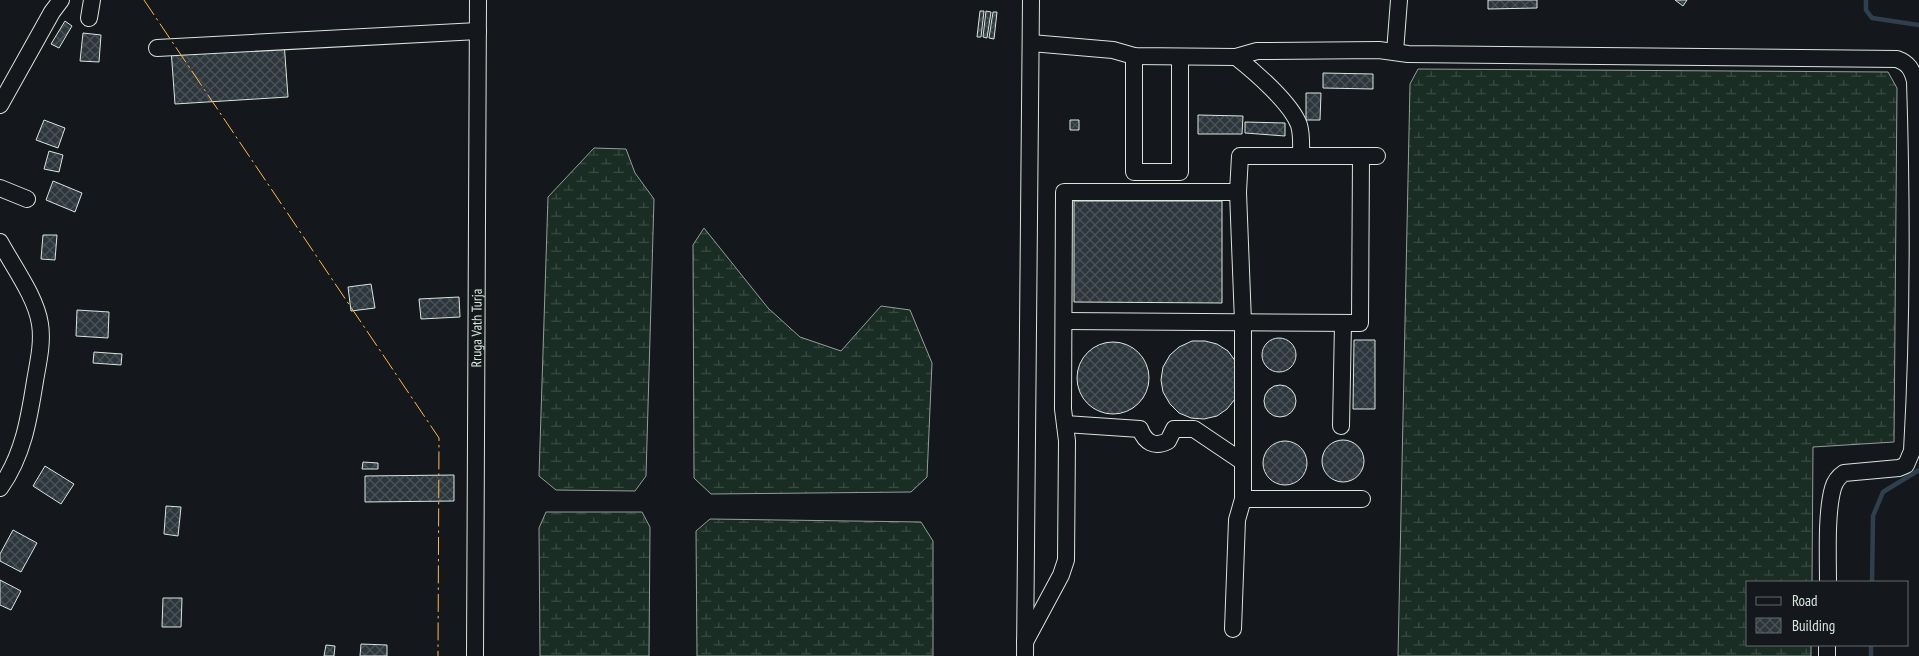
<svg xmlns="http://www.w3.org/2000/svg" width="1919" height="656" viewBox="0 0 1919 656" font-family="'PT Sans Narrow',sans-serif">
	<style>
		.wetland { fill: url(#wetland-marsh); stroke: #939e99 }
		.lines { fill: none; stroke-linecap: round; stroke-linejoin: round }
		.stream { stroke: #2f3f4d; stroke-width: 4.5 }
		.building { fill: url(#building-cross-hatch); stroke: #d8e6dc }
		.minor-casing { stroke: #d8e6dc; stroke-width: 18 }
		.minor { stroke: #14181c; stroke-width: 16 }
		.power { stroke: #ffb74d; stroke-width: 1; stroke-dasharray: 18 4 2.5 4; stroke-linecap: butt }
		.labels { text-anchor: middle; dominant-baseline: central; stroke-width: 4; stroke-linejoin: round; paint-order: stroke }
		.street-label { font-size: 14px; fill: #d8e6dc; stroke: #14181c }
	</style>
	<defs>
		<pattern id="wetland-marsh" width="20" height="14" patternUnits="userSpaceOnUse" patternTransform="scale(1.25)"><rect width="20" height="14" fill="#1a2d24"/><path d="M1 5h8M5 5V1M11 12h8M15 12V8" fill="none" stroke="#3b4b43"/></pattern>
		<pattern id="building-cross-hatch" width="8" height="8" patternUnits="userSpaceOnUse" patternTransform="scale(1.25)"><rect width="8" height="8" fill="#2c363c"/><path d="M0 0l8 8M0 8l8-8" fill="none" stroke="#4a5358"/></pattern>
	</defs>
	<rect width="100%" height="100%" fill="#14181c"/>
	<path class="wetland" d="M1418,69L1888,72L1897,88L1894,442L1813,447L1812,582H1748V645H1811V656H1398L1410,84Z
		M594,148L626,149L635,173L654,199L646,476L635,491L556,490L539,476L548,197Z
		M704,228L768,308L800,337L841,351L881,306L910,310L932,363L927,477L911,492L711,494L694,478L693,245Z
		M546,512H642L650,527L649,656H540L539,528Z
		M710,519L921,522L933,541V656H697L696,531Z"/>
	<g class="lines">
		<path class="stream" d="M1866,0V10L1872,18L1919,25
			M1872,582L1873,516L1883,492L1919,470
			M1871,656V645"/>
	</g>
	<path class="building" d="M1488,0H1537V8L1488,9Z
		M1675,0H1687L1683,6Z
		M980,11H984L981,37H977Z
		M986,11L991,12L987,38L983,37Z
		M993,12H997L994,39L989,38Z
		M65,21L72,26L59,48L51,44Z
		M83,33L101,35L99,62L80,61Z
		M284,42L288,97L175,104L171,49Z
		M1323,73L1373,74V89L1323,88Z
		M1306,93H1321L1320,120H1306Z
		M1198,115L1243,116L1242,134H1198Z
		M44,120L65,128L58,148L36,140Z
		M1070,120H1079V130H1070Z
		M1245,122L1285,123V136L1245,133Z
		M49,151L63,155L59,172L44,169Z
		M53,181L82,193L75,212L46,200Z
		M1074,201H1222V303L1074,302Z
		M43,235H57L55,260L41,259Z
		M371,284L375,308L351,311L348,287Z
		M459,297L460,317L421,319L419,299Z
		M77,310L109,312L108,338L76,336Z
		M1262 355a17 17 0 1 1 34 0a17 17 0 1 1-34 0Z
		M1354,340H1375V409H1353Z
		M1192,341H1205L1217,344L1228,351L1236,362L1235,399L1227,409L1217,416L1204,419L1191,418L1179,413L1170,404L1163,392L1161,380L1163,367L1170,355L1179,347Z
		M1077 378a36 36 0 1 1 72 0a36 36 0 1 1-72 0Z
		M94,352L122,354L121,365L93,363Z
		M1264 401a16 16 0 1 1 32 0a16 16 0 1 1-32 0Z
		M1322 461a21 21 0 1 1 42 0a21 21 0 1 1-42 0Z
		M1263 463a22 22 0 1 1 44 0a22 22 0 1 1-44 0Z
		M363,462L378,463V469H362Z
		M45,466L74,484L61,504L33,486Z
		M454,475V501L365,502V476Z
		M166,506L181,507L178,536L164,534Z
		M13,530L37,543L21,572L0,561V554Z
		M0,580L21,591L11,610L0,605Z
		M163,598H182L181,627H162Z
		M361,644L387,645V656H360Z
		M326,645L335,646L334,656H324Z"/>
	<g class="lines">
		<defs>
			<g id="minor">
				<path d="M89,18L92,0"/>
				<path d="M1031,43L1113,50L1134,56L1236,57L1257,51L1379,50L1408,54L1897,59C1908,63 1912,69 1915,81C1919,204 1919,328 1912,451L1906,465L1899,468L1844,473C1838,477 1835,481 1833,488C1826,513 1828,555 1828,582"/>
				<path d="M157,48L478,31"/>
				<path d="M1395,52L1399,0"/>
				<path d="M1134,56V172H1180V57"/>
				<path d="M1236,57C1255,72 1291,103 1299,125C1302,135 1301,146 1301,156"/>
				<path d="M0,105L52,12L61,0"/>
				<path d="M0,188L27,199"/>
				<path d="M1238,192L1240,156H1377"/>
				<path d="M0,242C13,266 36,297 40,324C43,343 38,363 35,381C29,419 23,456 0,488"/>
				<path d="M1064,321L1360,323L1361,156"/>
				<path d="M1065,424L1140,429C1145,442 1154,448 1168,441L1174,429H1194L1243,462"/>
				<path d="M1341,426L1343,323"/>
				<path d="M1243,499H1362"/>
				<path d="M1025,642L1061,575L1066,560L1067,441L1063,409L1064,192H1238L1243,322V499L1237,520L1233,629"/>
				<path id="s1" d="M475,656L478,0"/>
				<path d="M1025,656L1031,0"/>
				<path d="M1827,656V645"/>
			</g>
		</defs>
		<use href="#minor" class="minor-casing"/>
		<use href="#minor" class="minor"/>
		<path class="power" d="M144,0L439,438L438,656"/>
	</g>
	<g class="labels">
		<g class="street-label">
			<text stroke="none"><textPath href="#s1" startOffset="328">Rruga Vath Turja</textPath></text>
		</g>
	</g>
	<rect x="1746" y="581" width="162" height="65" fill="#14181c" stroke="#626a69"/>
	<rect x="1756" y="597" width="25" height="8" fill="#14181c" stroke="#626a69"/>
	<text x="1792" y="606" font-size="15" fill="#d8e6dc">Road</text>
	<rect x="1756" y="618" width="25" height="15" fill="url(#building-cross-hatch)" stroke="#626a69"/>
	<text x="1792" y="631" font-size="15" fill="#d8e6dc">Building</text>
</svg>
